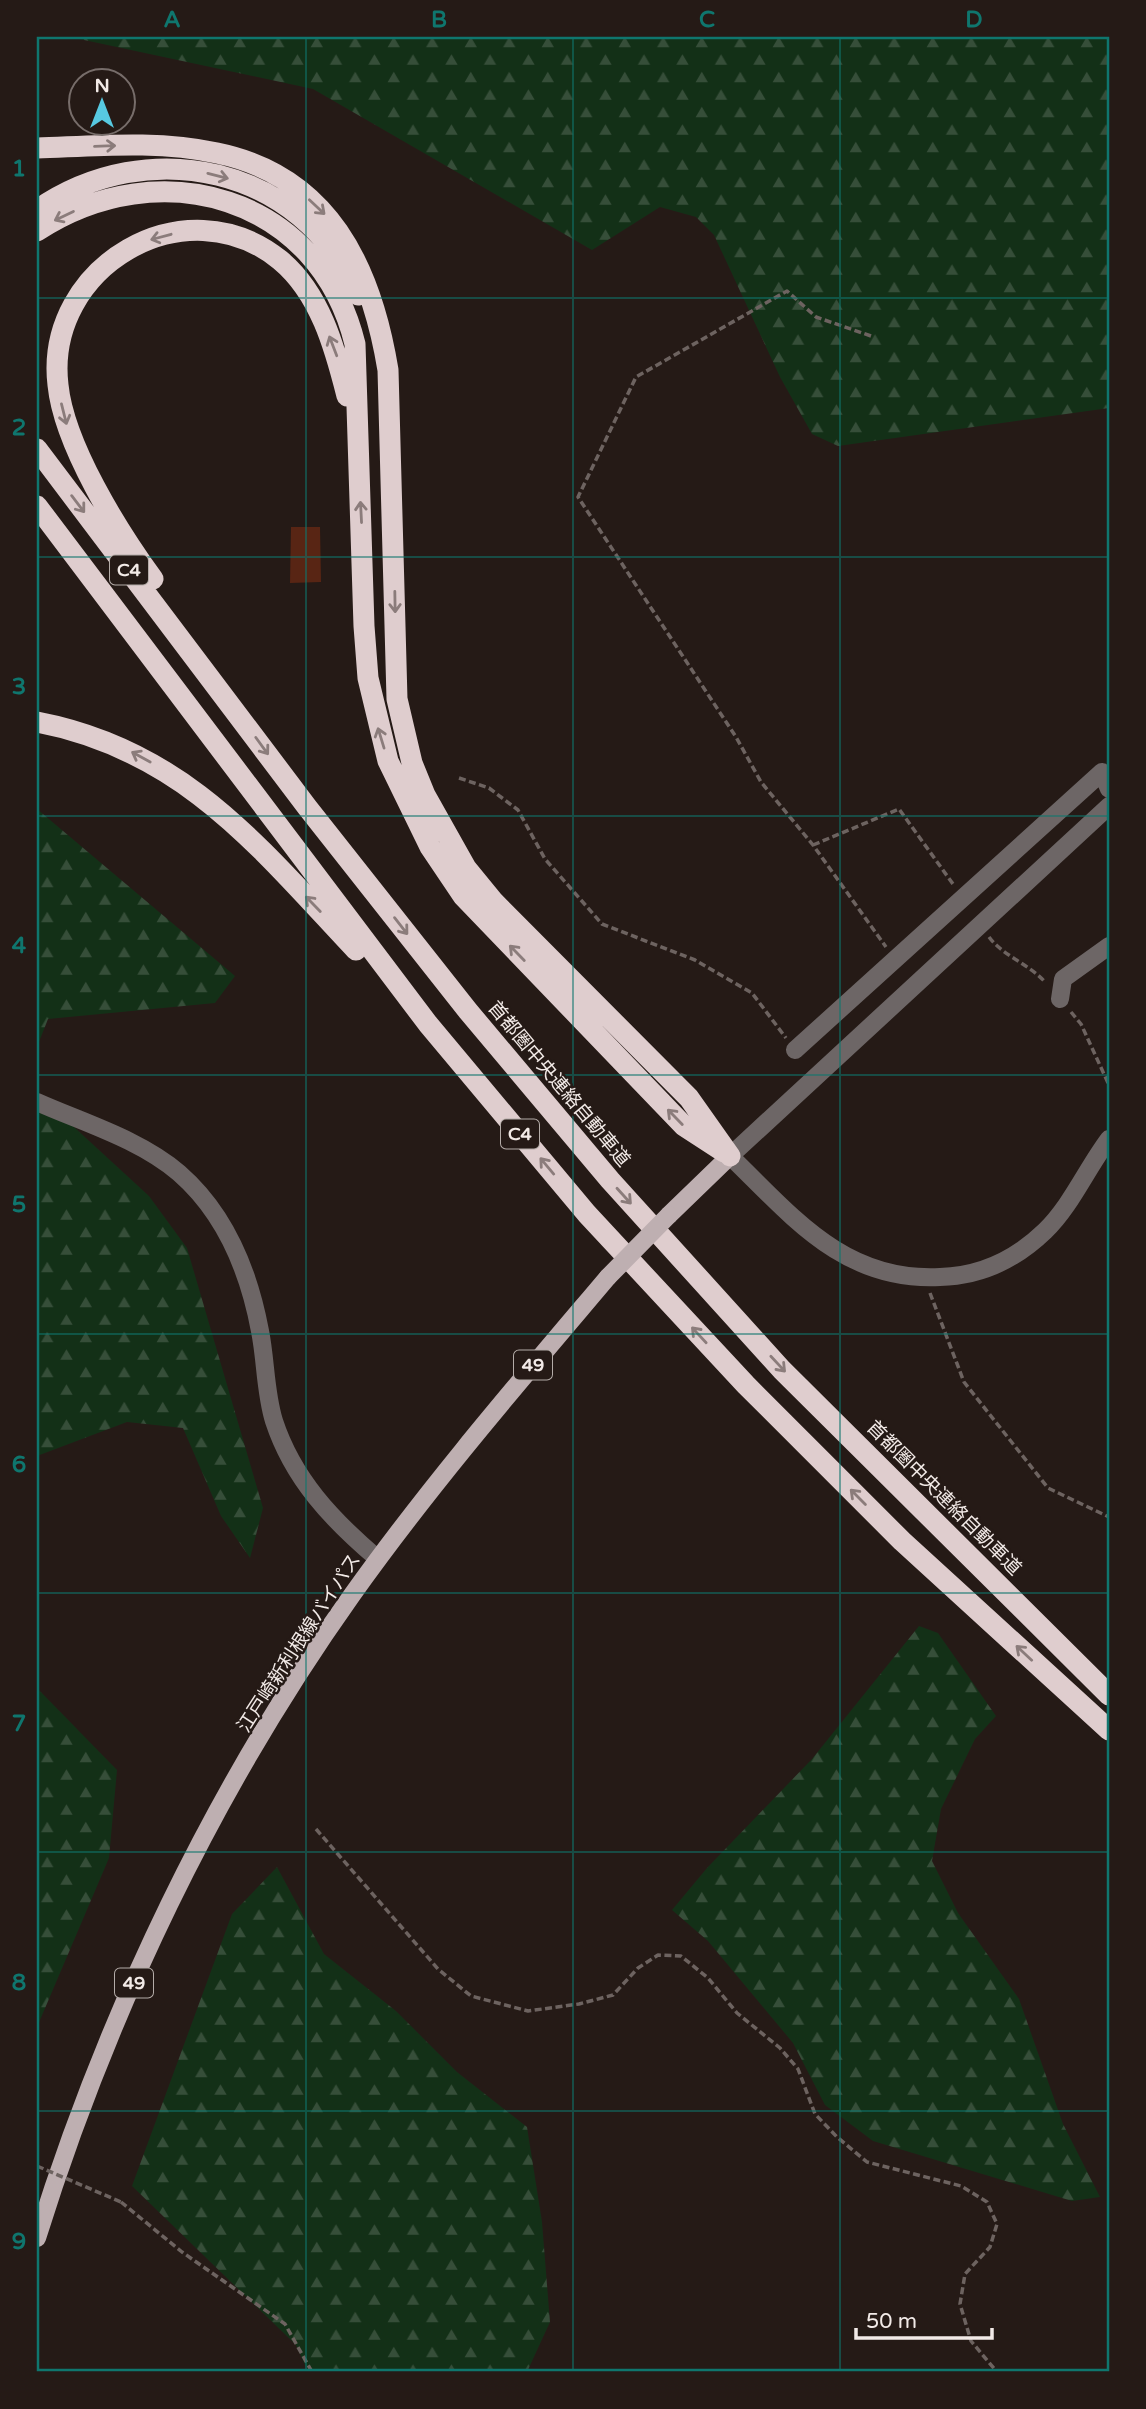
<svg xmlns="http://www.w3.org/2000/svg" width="1146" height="2409" viewBox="0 0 1146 2409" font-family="'Varela Round','Noto Sans JP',sans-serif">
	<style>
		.forest { fill: url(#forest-firs) }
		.building { fill: #582514 }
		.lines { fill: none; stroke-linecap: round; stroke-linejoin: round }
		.path { stroke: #6d6360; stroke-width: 3.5; stroke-dasharray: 7 3.5; stroke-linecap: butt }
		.minor { stroke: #6d6666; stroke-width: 18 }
		.tertiary { stroke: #6d6666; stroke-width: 18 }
		.primary { stroke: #beafb1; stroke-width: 18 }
		.motorway { stroke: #dfcdce; stroke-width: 21 }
		.path-bridge { stroke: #6d6360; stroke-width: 3.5; stroke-dasharray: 7 3.5; stroke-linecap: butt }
		.primary-bridge { stroke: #beafb1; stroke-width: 18 }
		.oneway { stroke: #8b7c7b }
		.grid { fill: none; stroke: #0f766e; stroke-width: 2; stroke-opacity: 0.55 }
		.labels { text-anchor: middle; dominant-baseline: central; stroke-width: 5; stroke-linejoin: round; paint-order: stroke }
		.shield { fill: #251a16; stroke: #b4aca8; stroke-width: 2 }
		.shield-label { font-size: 18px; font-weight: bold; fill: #f2eae7 }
		.street-label { font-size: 19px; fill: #f2eae7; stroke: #251a16 }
		.neatline { fill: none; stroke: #0f766e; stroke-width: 2.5 }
		.grid-label { font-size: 23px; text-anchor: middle; font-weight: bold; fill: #0f766e }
	</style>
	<defs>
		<pattern id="forest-firs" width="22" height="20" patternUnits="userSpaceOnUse" patternTransform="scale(1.75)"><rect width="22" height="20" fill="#133017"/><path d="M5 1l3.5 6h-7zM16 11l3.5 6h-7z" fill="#364e39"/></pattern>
	</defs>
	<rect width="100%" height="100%" fill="#251a16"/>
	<path class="forest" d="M70,37H1109V408L838,446L812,434L780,377L714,235L696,217L660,207L592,250L313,89Z
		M37,809L235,976L215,1003L48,1019L37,1047Z
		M37,1093L149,1196L187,1248L263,1508L250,1558L221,1516L183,1428L127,1422L37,1456Z
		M919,1626L938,1633L996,1716L975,1739L941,1809L932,1861L958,1913L1019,1999L1063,2124L1100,2197L1072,2201L873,2141L825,2105L793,2043L708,1941L672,1910L707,1868L812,1759Z
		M37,1688L117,1770L109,1858L37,2027Z
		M277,1867L324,1954L396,2011L457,2072L527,2127L542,2222L550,2322L527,2372H308L296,2345L132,2186L232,1914Z"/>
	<path class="building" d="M291,527H320L321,582L290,583Z"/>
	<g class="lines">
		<path class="path" d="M871,336L816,317L787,291L636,377L578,497L736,737L761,782L813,845L886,947
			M459,778L489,788L518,810L545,859L602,924L695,960L752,993L786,1038
			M813,845L899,809L953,884
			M989,937C1003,956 1029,964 1045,982
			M1071,1012L1081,1024L1109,1085
			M930,1293L964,1382L1048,1488L1109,1517
			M316,1829L438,1969L471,1996L528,2011L579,2004L613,1995L638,1968L658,1955L681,1956L708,1978L737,2013L780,2048L798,2069L815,2114L837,2137L867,2162L961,2186L987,2202L997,2224L990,2247L965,2274L960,2304L971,2341L997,2372
			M121,2202L182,2252L285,2324L312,2372"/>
		<path class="minor" d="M1060,999L1063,979L1109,946
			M795,1050L1102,772L1109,789"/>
		<path class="tertiary" d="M1109,806L730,1156C793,1217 844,1282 940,1277C981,1276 1015,1260 1045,1231C1071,1206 1087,1168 1109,1139
			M37,1102C84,1123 139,1139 179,1173C226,1214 249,1272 260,1331C266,1361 265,1392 274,1421C293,1479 332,1520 378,1559"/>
		<path class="primary" d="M669,1215L730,1156
			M37,2238C108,2011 214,1789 352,1595C431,1484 520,1381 608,1277"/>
		<path class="motorway" d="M37,148C96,146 158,140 217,153C329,176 371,267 388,370L397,699L412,763L425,795L466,868L493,901L689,1098L730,1156
			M37,210C148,133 303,166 358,295
			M37,231C159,151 319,196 355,344L364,626L368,678L388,761L430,847L463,896L684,1126L724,1152
			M37,449L307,807L468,1011L610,1180L782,1370L1109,1695
			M37,506L428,1024L587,1214L746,1385L902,1541L1109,1730
			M153,579C118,531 64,445 58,385C44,267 185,183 280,260C320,293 335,348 347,396
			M37,722C184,750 259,847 356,950"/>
		<path class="path-bridge" d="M37,2166L121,2202"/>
		<path class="primary-bridge" d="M608,1277L669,1215"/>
	</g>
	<defs><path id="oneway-shaft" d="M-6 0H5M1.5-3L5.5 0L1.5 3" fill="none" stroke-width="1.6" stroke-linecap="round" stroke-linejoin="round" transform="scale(1.75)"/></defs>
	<g class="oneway">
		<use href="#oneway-shaft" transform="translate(105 146) rotate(-2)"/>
		<use href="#oneway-shaft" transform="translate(218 176) rotate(14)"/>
		<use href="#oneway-shaft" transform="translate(317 207) rotate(43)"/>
		<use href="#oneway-shaft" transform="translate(64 216) rotate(154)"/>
		<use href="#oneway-shaft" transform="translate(161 237) rotate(165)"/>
		<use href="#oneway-shaft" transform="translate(333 346) rotate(-111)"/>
		<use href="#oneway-shaft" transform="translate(64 414) rotate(76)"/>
		<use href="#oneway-shaft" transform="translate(78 504) rotate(53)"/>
		<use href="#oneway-shaft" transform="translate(361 512) rotate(-93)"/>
		<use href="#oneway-shaft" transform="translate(395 602) rotate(89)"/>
		<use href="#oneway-shaft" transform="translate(381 738) rotate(-107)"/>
		<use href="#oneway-shaft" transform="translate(262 746) rotate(54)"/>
		<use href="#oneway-shaft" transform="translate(141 757) rotate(-151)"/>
		<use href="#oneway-shaft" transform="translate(313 904) rotate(-134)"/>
		<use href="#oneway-shaft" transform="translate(401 926) rotate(52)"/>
		<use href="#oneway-shaft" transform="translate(517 953) rotate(-134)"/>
		<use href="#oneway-shaft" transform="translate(675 1117) rotate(-134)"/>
		<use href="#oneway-shaft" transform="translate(547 1166) rotate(-130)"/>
		<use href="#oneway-shaft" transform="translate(624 1196) rotate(48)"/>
		<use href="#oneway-shaft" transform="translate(699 1335) rotate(-133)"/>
		<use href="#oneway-shaft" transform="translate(778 1364) rotate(47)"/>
		<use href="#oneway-shaft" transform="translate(858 1497) rotate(-135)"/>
		<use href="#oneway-shaft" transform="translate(1024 1653) rotate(-137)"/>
	</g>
	<path class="grid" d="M306,37V2372M573,37V2372M840,37V2372M37,298H1109M37,557H1109M37,816H1109M37,1075H1109M37,1334H1109M37,1593H1109M37,1852H1109M37,2111H1109"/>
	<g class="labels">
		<g class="shield">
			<rect x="110" y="555.5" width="38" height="29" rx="5"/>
			<rect x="501" y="1119.5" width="38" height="29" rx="5"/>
			<rect x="514" y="1350.5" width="38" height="29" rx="5"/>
			<rect x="115" y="1968.5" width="38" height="29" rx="5"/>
		</g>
		<g class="shield-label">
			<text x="129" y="570">C4</text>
			<text x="520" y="1134">C4</text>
			<text x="533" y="1365">49</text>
			<text x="134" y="1983">49</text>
		</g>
		<g class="street-label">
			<text transform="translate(559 1084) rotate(50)">首都圏中央連絡自動車道</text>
			<text transform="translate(944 1498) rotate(45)">首都圏中央連絡自動車道</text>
			<text transform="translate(299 1643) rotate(-57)">江戸崎新利根線バイパス</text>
		</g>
	</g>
	<rect width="1146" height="2409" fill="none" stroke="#251a16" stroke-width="77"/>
	<g transform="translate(102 102)"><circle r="33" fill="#251a16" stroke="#776d6a" stroke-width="2"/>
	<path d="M0-5L12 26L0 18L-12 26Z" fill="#57c9e1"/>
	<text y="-10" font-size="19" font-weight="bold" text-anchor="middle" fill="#f2eae7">N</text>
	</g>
	<path d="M856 2328v10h136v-10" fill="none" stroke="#f2eae7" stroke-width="3.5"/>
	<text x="866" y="2328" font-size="21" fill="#f2eae7" stroke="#251a16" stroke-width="5" paint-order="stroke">50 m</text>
	<rect x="38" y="38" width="1070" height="2332" class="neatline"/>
	<g class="grid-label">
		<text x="172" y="27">A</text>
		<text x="439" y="27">B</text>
		<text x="707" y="27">C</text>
		<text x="974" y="27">D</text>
		<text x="19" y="176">1</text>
		<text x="19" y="435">2</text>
		<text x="19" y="694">3</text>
		<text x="19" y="953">4</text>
		<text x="19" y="1212">5</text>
		<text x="19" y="1472">6</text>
		<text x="19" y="1731">7</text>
		<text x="19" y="1990">8</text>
		<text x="19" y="2249">9</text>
	</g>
</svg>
